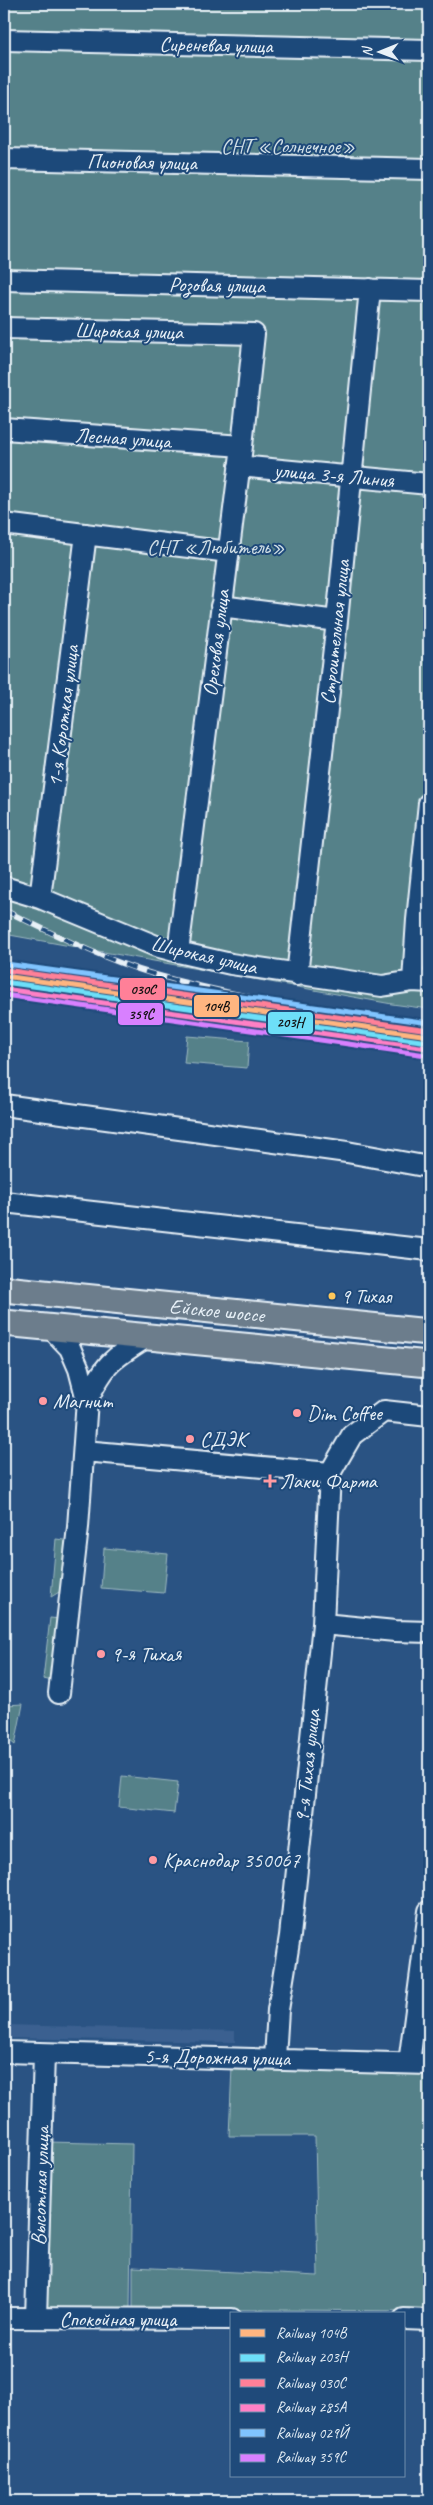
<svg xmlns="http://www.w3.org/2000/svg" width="433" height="2505" viewBox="0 0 433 2505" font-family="Caveat,sans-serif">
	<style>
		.built { fill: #3b6190 }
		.green { fill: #548189; stroke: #9eb9c0 }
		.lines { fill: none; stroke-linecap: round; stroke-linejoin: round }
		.minor-casing { stroke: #e8f1f8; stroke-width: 24 }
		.major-casing { stroke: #e8f1f8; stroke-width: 29 }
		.minor { stroke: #1f4a7a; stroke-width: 20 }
		.major { stroke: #6c7d8c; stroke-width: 25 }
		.rail-casing { stroke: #e8f1f8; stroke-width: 5.5 }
		.rail { stroke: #1f4a7a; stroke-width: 4; stroke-dasharray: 11; stroke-linecap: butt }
		.rail-1-casing { stroke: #1f4a7a; stroke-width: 9 }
		.rail-2-casing { stroke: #1f4a7a; stroke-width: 9 }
		.rail-3-casing { stroke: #1f4a7a; stroke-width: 9 }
		.rail-4-casing { stroke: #1f4a7a; stroke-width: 9 }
		.rail-5-casing { stroke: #1f4a7a; stroke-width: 9 }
		.rail-6-casing { stroke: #1f4a7a; stroke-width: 9 }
		.rail-1 { stroke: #ffb580; stroke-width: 5 }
		.rail-2 { stroke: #6ddff8; stroke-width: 5 }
		.rail-3 { stroke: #ff8098; stroke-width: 5 }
		.rail-4 { stroke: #ff80c5; stroke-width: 5 }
		.rail-5 { stroke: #80c4ff; stroke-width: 5 }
		.rail-6 { stroke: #d880ff; stroke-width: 5 }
		.bus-dot { fill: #fdc75a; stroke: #1f4a7a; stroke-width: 2 }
		.poi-dot { fill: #ff9aa2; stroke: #1f4a7a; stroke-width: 2 }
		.labels { text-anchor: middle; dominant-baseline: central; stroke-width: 4; stroke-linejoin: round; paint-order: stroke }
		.bus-label { font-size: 20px; fill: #e8f1f8; stroke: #1f4a7a; text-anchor: start }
		.street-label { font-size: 21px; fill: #e8f1f8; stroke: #1f4a7a }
		.park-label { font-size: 21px; fill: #d2e0e7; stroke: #1f4a7a }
		.poi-label { font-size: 21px; fill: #e8f1f8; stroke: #1f4a7a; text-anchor: start }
		.line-badge { stroke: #1f4a7a; stroke-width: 2 }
		.pale-badge-label { font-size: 14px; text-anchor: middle; font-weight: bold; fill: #111 }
	</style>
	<rect width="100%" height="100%" fill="#2a5383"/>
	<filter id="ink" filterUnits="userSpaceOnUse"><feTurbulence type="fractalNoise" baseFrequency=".02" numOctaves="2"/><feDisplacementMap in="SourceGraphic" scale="10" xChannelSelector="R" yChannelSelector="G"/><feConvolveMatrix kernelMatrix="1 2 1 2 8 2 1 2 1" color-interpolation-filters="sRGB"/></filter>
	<g filter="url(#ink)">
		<path class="built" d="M4,2025L235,2031V2042L4,2038Z"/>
		<path class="green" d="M4,4H429V1009L392,1004L4,934Z
			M187,1036L249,1041L247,1068L184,1063Z
			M56,1539L71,1541L64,1589L51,1597Z
			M104,1548L168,1554L164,1593L101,1588Z
			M50,1618L61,1619L53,1681L43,1679Z
			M23,1704L15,1745L4,1736L6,1705Z
			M122,1776L178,1782L174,1813L119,1807Z
			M232,2066L429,2074V2311L133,2309V2267L318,2276L315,2136H229Z
			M48,2142L132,2144L130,2309H46Z"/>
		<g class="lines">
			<defs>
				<path id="minor" d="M4,40L429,50
					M4,159L429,169
					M4,280L429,291
					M4,328L254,334L242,446L178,952
					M4,429L242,446
					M239,466L429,484
					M4,524L229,552
					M221,606L337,621
					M4,887L40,898L156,946L178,952L231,964L382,986L413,981L429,982
					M40,898L86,534
					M297,975L337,621L370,289
					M413,981L417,920L429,803
					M4,1105L347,1152L429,1167
					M4,1202L429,1250
					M51,1328L70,1348L79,1369L87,1400L78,1527L59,1693
					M87,1400C106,1362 112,1359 147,1337
					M84,1451L330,1473
					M323,1624L395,1631L429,1632
					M4,2052L429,2064
					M275,2058L278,2010L290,1936L323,1624L330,1473L352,1435L384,1411L429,1416
					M409,2063L429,1911
					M4,2318L232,2319
					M36,2318L44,2054
					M404,2319L429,2320"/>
				<g id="major">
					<path id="s1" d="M4,1289L429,1332"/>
					<path d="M4,1323L429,1364"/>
				</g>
			</defs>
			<use href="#minor" class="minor-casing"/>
			<use href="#major" class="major-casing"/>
			<use href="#minor" class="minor"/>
			<use href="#major" class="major"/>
			<defs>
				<path id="rail" d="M4,910C52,933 102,959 153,974C243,1000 337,1011 429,1023"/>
			</defs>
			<use href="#rail" class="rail-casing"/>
			<use href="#rail" class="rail"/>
			<defs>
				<path id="rail-1" d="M4,976L429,1036"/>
				<path id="rail-2" d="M4,982L428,1042"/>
				<path id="rail-3" d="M5,970L429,1030"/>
				<path id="rail-4" d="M4,989L427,1048"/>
				<path id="rail-5" d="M6,964L429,1023"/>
				<path id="rail-6" d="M4,995L426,1055"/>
			</defs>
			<use href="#rail-1" class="rail-1-casing"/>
			<use href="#rail-2" class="rail-2-casing"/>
			<use href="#rail-3" class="rail-3-casing"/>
			<use href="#rail-4" class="rail-4-casing"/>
			<use href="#rail-5" class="rail-5-casing"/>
			<use href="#rail-6" class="rail-6-casing"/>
			<use href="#rail-1" class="rail-1"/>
			<use href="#rail-2" class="rail-2"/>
			<use href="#rail-3" class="rail-3"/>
			<use href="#rail-4" class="rail-4"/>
			<use href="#rail-5" class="rail-5"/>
			<use href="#rail-6" class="rail-6"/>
		</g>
	</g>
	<circle class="bus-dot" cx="332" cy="1296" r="4.5"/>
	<g class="poi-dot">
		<circle cx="43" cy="1401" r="5"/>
		<circle cx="297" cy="1413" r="5"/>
		<circle cx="190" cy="1439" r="5"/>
		<path d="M267.5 1473.5h5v5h5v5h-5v5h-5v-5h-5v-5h5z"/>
		<circle cx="101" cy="1654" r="5"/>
		<circle cx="153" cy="1860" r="5"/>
	</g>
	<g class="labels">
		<g class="bus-label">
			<text x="341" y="1296">9 Тихая</text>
		</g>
		<g class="street-label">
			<text transform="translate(216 45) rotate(1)">Сиреневая улица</text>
			<text transform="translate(142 162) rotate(1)">Пионовая улица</text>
			<text transform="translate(217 285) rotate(1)">Розовая улица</text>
			<text transform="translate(129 331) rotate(1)">Широкая улица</text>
			<text transform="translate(123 438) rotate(4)">Лесная улица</text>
			<text transform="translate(334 475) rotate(5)">улица 3-я Линия</text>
			<text transform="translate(335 632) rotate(-84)">Строительная улица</text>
			<text transform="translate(216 643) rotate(-83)">Ореховая улица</text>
			<text transform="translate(63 716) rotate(-83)">1-я Короткая улица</text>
			<text transform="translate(204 955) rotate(13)">Широкая улица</text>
			<text stroke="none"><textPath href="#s1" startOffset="214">Ейское шоссе</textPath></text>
			<text transform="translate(307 1766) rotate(-84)">9-я Тихая улица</text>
			<text transform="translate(217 2057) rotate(1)">5-я Дорожная улица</text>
			<text transform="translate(40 2186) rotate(-88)">Высотная улица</text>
			<text x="118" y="2319">Спокойная улица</text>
		</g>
		<g class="park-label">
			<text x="288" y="146">СНТ «Солнечное»</text>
			<text x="216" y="547">СНТ «Любитель»</text>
		</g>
		<g class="poi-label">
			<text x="53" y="1401">Магнит</text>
			<text x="307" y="1413">Dim Coffee</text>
			<text x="200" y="1439">СДЭК</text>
			<text x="280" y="1481">Лаки Фарма</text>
			<text x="111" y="1654">9-я Тихая</text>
			<text x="163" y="1860">Краснодар 350067</text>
		</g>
	</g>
	<g class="line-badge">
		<rect x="119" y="977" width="47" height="24" rx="5" fill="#ff8098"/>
		<rect x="193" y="994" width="47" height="24" rx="5" fill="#ffb580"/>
		<rect x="117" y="1002" width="47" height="24" rx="5" fill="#d880ff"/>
		<rect x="267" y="1011" width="47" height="24" rx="5" fill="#6ddff8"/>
	</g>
	<g class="pale-badge-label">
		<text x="143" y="994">030C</text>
		<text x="216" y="1011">104В</text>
		<text x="141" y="1019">359С</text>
		<text x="290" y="1027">203Н</text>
	</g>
	<rect width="433" height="2505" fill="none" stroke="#1f4a7a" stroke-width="20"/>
	<rect x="10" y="10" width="413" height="2485" fill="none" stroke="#e8f1f8" stroke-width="2" filter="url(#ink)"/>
	<rect x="230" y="2312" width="175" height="165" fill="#1f4a7a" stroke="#6f8dac"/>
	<rect x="240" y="2329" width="25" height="8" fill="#ffb580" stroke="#6f8dac"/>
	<text x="276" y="2338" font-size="15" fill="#e8f1f8">Railway 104В</text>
	<rect x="240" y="2354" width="25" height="8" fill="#6ddff8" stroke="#6f8dac"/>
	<text x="276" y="2362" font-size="15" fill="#e8f1f8">Railway 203Н</text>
	<rect x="240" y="2379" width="25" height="8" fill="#ff8098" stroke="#6f8dac"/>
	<text x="276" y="2388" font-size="15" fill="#e8f1f8">Railway 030C</text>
	<rect x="240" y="2404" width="25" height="8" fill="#ff80c5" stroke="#6f8dac"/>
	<text x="276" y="2412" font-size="15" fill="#e8f1f8">Railway 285А</text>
	<rect x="240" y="2429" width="25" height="8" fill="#80c4ff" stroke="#6f8dac"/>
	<text x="276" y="2438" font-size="15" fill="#e8f1f8">Railway 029Й</text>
	<rect x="240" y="2454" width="25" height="8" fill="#d880ff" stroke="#6f8dac"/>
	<text x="276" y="2462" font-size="15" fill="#e8f1f8">Railway 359С</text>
	<g transform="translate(380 52) rotate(269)" stroke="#1f4a7a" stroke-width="4" paint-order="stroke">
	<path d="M0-4L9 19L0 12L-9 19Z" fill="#e8f1f8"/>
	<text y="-8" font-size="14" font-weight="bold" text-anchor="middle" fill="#e8f1f8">N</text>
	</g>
</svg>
